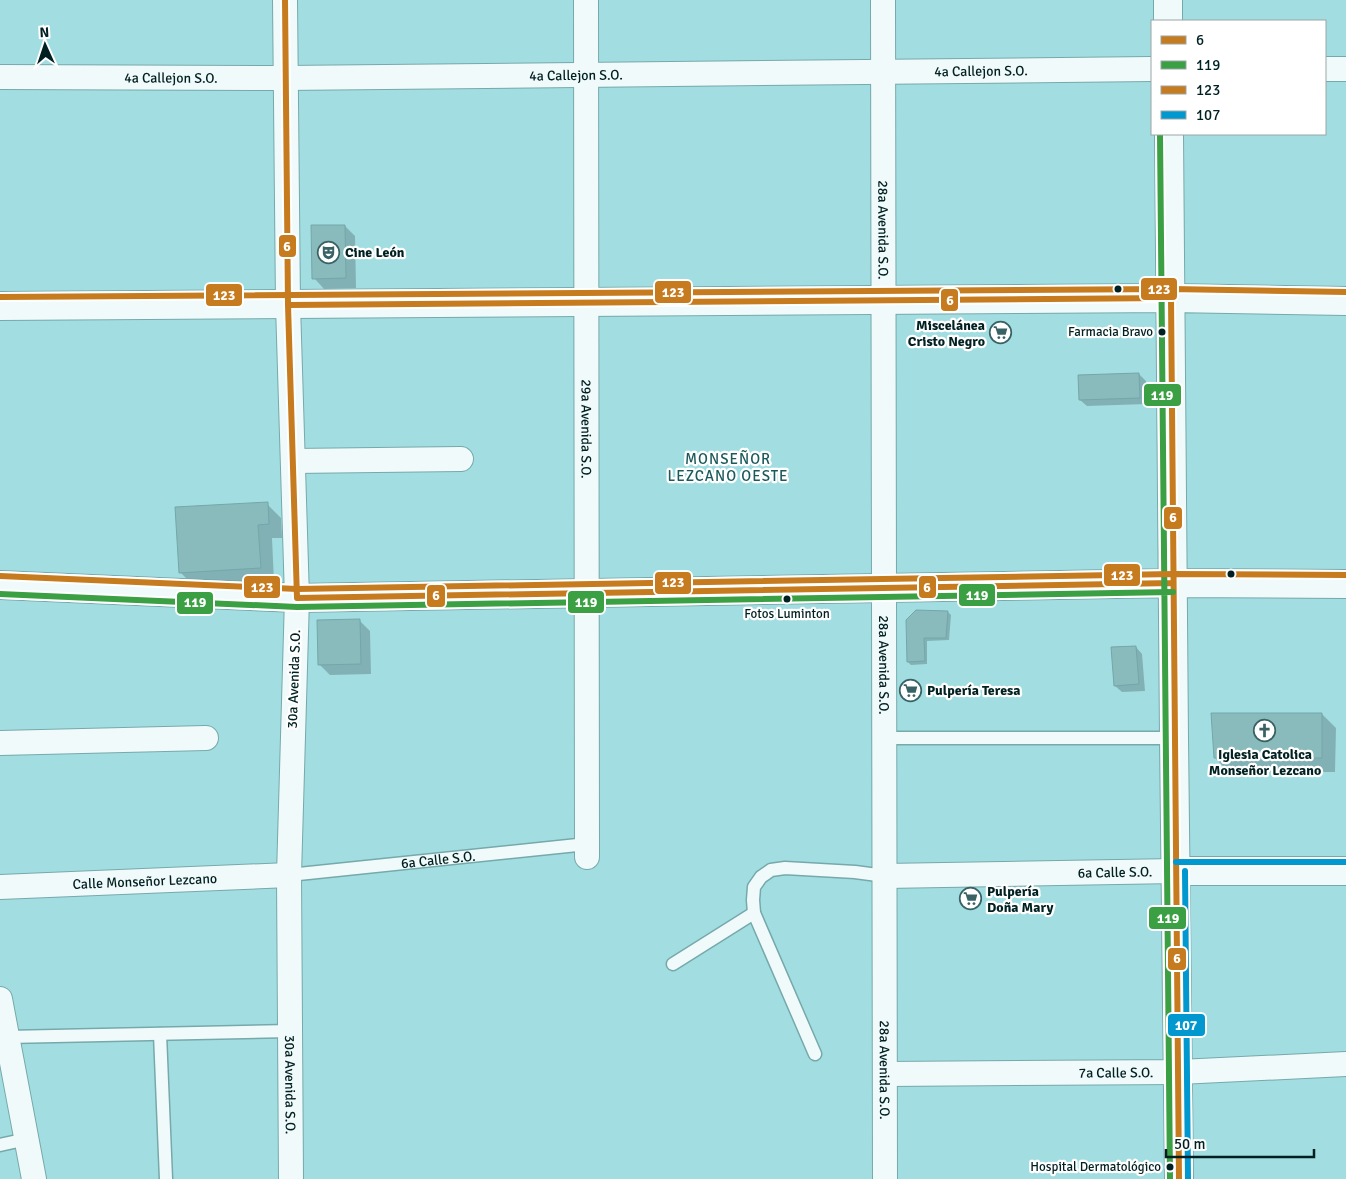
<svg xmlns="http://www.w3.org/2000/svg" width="1346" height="1179" viewBox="0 0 1346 1179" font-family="Signika,sans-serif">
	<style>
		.shadow { fill: #0003 }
		.building { fill: #89babc; stroke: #74a7a9 }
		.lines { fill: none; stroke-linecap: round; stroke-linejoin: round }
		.lane-casing { stroke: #76a9ab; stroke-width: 15 }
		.street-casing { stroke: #76a9ab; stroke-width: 26 }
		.secondary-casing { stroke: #76a9ab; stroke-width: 30 }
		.lane { stroke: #f1fafa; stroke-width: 12 }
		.street { stroke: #f1fafa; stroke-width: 24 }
		.secondary { stroke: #f1fafa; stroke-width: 28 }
		.bus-1-casing { stroke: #fff; stroke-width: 10 }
		.bus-2-casing { stroke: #fff; stroke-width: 10 }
		.bus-3-casing { stroke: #fff; stroke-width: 10 }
		.bus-4-casing { stroke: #fff; stroke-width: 10 }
		.bus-1 { stroke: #c67b1f; stroke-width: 6 }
		.bus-2 { stroke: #3b9f43; stroke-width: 6 }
		.bus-3 { stroke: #c67b1f; stroke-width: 6 }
		.bus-4 { stroke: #0098cf; stroke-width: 6 }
		.bus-dot { fill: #002021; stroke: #fff; stroke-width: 2 }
		.labels { text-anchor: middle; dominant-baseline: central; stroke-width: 4.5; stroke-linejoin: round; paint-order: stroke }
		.bus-label { font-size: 13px; fill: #002021; stroke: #fff; text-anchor: end }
		.street-label { font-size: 14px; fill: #002021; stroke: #fff }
		.poi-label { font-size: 14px; font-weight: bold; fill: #002021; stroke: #fff; text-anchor: start }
		.neighbourhood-label { font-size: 15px; letter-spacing: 1px; fill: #1b595b; stroke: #fff }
		.line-badge { stroke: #fff; stroke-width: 2 }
		.badge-label { font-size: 14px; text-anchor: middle; font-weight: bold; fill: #fff }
	</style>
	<rect width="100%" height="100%" fill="#a2dee1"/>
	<path class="shadow" d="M345,226L355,236L356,288L324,289L314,278Z
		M1139,374L1146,381L1147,404L1087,406L1080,400Z
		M267,504L281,518L282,538H272L274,582L194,586L180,572Z
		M917,611L948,612L951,615L949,640L927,641V664L911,665L908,662Z
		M360,621L370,631L371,674L330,675L319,664Z
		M1136,647L1142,654L1145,691L1122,692L1115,686Z
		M1322,714L1336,728L1335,772H1229L1215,758Z"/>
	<path class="building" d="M311,225H345L346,278L312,279Z
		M1139,373L1140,398L1079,400L1078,375Z
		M268,502L269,524L258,525L261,568L179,573L175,507Z
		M916,610L948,611L946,638H924L925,661L907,662L906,620Z
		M360,619L361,664L318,665L317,620Z
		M1136,646L1139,684L1114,686L1111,647Z
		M1211,713H1322V758H1214Z"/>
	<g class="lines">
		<defs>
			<g id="lane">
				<path d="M885,738H1174"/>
				<path id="s1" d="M289,875L587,844"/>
				<path d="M673,964L754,913"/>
				<path d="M160,1034L166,1179"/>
				<path d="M7,1037L290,1031"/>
				<path d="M815,1054L754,913L753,900L754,887L761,877L771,870L785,868L855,872L885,876"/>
				<path d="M0,1145L27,1139"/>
			</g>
			<g id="street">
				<path id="s2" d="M285,0L288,305L297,598L289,875L291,1179"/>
				<path id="s3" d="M586,0L587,857"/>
				<path id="s4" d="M883,0L885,1179"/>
				<path d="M1325,69H1346"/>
				<path id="s5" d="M0,77L285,78L1152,69"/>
				<path d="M293,461L461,459"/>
				<path d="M0,743L206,738"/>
				<path id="s6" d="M885,876L1176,871"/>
				<path id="s7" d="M0,887L289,875"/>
				<path d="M0,999L34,1179"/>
				<path id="s8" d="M885,1074L1179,1072L1346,1064"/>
			</g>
			<path id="secondary" d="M1168,0V21
				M1169,134L1174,738L1179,1179
				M0,306L1171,298L1346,301
				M0,585L297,598L1173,583L1346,584
				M1176,871H1346"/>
		</defs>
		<use href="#lane" class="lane-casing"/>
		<use href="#street" class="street-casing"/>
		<use href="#secondary" class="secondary-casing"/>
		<use href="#lane" class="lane"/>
		<use href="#street" class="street"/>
		<use href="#secondary" class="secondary"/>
		<defs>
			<path id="bus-1" d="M285,0L288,305L297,598L1173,583
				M288,305L1171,298L1179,1179"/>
			<path id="bus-2" d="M1160,134L1170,1179
				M0,594L297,607L1173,592"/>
			<path id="bus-3" d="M0,297L1171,289L1346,292
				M0,576L297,589L1173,574L1346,575"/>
			<path id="bus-4" d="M1176,862H1346
				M1185,871L1188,1179"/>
		</defs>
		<use href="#bus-1" class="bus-1-casing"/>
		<use href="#bus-2" class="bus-2-casing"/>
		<use href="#bus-3" class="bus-3-casing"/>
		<use href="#bus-4" class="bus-4-casing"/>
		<use href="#bus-1" class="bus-1"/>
		<use href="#bus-2" class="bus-2"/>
		<use href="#bus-3" class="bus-3"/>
		<use href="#bus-4" class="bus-4"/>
	</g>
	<defs>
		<symbol id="theatre-ring" viewBox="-11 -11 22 22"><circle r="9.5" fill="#fff" stroke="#396264" stroke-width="1.5"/><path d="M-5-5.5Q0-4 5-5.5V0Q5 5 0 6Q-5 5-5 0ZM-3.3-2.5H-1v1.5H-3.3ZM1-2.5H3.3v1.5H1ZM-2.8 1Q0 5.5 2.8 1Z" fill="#396264"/></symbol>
		<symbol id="supermarket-ring" viewBox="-11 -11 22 22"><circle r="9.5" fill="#fff" stroke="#396264" stroke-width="1.5"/><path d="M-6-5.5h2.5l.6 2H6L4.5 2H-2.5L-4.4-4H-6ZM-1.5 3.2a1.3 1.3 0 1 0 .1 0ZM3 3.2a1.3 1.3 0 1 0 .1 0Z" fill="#396264"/></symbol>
		<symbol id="church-ring" viewBox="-11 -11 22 22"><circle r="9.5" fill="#fff" stroke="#396264" stroke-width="1.5"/><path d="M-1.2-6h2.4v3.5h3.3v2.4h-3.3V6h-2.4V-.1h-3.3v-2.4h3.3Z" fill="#396264"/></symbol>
	</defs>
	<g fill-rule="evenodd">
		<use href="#theatre-ring" x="316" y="240" width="25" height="25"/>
		<use href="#supermarket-ring" x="988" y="320" width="25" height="25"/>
		<use href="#supermarket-ring" x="898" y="678" width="25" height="25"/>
		<use href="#church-ring" x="1252" y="718" width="25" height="25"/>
		<use href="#supermarket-ring" x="958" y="886" width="25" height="25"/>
	</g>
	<g class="bus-dot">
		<circle cx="1118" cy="289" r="4.5"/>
		<circle cx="1162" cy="332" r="4.5"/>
		<circle cx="1231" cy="574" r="4.5"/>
		<circle cx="787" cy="599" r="4.5"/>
		<circle cx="1170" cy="1167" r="4.5"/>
	</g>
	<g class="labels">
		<g class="bus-label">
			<text x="1153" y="332">Farmacia Bravo</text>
			<text x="787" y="614" text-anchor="middle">Fotos Luminton</text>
			<text x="1161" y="1167">Hospital Dermatológico</text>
		</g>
		<g class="street-label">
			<text stroke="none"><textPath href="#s5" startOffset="981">4a Callejon S.O.</textPath></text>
			<text stroke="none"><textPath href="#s5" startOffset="576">4a Callejon S.O.</textPath></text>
			<text stroke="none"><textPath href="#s5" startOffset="171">4a Callejon S.O.</textPath></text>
			<text stroke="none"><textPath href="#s4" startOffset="230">28a Avenida S.O.</textPath></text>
			<text stroke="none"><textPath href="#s3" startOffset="429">29a Avenida S.O.</textPath></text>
			<text stroke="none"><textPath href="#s4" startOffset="665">28a Avenida S.O.</textPath></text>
			<text transform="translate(294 679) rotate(-88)">30a Avenida S.O.</text>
			<text stroke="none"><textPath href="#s1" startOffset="150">6a Calle S.O.</textPath></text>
			<text stroke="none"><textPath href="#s6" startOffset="230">6a Calle S.O.</textPath></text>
			<text stroke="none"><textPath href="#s7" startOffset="145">Calle Monseñor Lezcano</textPath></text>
			<text stroke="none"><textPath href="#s4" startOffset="1070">28a Avenida S.O.</textPath></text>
			<text stroke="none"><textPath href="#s8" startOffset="231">7a Calle S.O.</textPath></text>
			<text stroke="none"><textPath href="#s2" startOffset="1085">30a Avenida S.O.</textPath></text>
		</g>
		<g class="poi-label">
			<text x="345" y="252">Cine León</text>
			<text x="985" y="325" text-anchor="end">Miscelánea<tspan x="985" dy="16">Cristo Negro</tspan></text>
			<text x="927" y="690">Pulpería Teresa</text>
			<text x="1265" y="754" text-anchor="middle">Iglesia Catolica<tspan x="1265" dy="16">Monseñor Lezcano</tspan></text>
			<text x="987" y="891">Pulpería<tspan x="987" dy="16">Doña Mary</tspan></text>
		</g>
		<g class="neighbourhood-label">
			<text x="728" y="459">MONSEÑOR<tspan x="728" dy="17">LEZCANO OESTE</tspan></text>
		</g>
	</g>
	<g class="line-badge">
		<rect x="278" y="234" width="19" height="24" rx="5" fill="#c67b1f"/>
		<rect x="1140" y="277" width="38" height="24" rx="5" fill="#c67b1f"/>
		<rect x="654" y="280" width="38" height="24" rx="5" fill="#c67b1f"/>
		<rect x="205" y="283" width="38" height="24" rx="5" fill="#c67b1f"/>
		<rect x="940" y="288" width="19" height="24" rx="5" fill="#c67b1f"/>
		<rect x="1143" y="383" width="39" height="24" rx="5" fill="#3b9f43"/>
		<rect x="1163" y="506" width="20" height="24" rx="5" fill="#c67b1f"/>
		<rect x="1103" y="563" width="38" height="24" rx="5" fill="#c67b1f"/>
		<rect x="654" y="571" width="38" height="24" rx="5" fill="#c67b1f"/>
		<rect x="918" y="575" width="19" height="24" rx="5" fill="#c67b1f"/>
		<rect x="243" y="575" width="38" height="24" rx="5" fill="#c67b1f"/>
		<rect x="958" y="583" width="38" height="24" rx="5" fill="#3b9f43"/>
		<rect x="426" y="584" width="20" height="24" rx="5" fill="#c67b1f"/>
		<rect x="567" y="590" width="38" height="24" rx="5" fill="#3b9f43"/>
		<rect x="176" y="591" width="38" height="24" rx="5" fill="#3b9f43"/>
		<rect x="1148" y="906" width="39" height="24" rx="5" fill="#3b9f43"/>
		<rect x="1167" y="947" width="20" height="24" rx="5" fill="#c67b1f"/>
		<rect x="1167" y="1013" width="39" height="24" rx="5" fill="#0098cf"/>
	</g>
	<g class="badge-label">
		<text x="287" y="251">6</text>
		<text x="1159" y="294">123</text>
		<text x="673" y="297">123</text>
		<text x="224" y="300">123</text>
		<text x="950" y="305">6</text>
		<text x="1162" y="400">119</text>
		<text x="1173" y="522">6</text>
		<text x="1122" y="580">123</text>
		<text x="673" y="587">123</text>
		<text x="927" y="592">6</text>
		<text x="262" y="592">123</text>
		<text x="977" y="600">119</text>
		<text x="436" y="600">6</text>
		<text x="586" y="607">119</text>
		<text x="195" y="607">119</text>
		<text x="1168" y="923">119</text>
		<text x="1177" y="963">6</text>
		<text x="1186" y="1030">107</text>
	</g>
	<rect x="1151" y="20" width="175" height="115" fill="#ffffff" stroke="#99a6a6"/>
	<rect x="1161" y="36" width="25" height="8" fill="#c67b1f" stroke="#99a6a6"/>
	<text x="1196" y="45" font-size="15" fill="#002021">6</text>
	<rect x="1161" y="61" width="25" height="8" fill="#3b9f43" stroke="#99a6a6"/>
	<text x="1196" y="70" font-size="15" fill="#002021">119</text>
	<rect x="1161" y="86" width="25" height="8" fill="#c67b1f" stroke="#99a6a6"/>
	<text x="1196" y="95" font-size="15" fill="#002021">123</text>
	<rect x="1161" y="111" width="25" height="8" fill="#0098cf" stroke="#99a6a6"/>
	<text x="1196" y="120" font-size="15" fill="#002021">107</text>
	<g transform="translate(45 45) rotate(357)" stroke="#ffffff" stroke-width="4" paint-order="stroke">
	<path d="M0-4L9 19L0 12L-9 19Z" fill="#002021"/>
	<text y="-8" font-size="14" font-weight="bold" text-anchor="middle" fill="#002021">N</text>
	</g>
	<path d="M1166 1149v8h148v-8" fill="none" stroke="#002021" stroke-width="2.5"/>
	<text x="1174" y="1149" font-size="15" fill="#002021" stroke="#ffffff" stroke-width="4" paint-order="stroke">50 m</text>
</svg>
